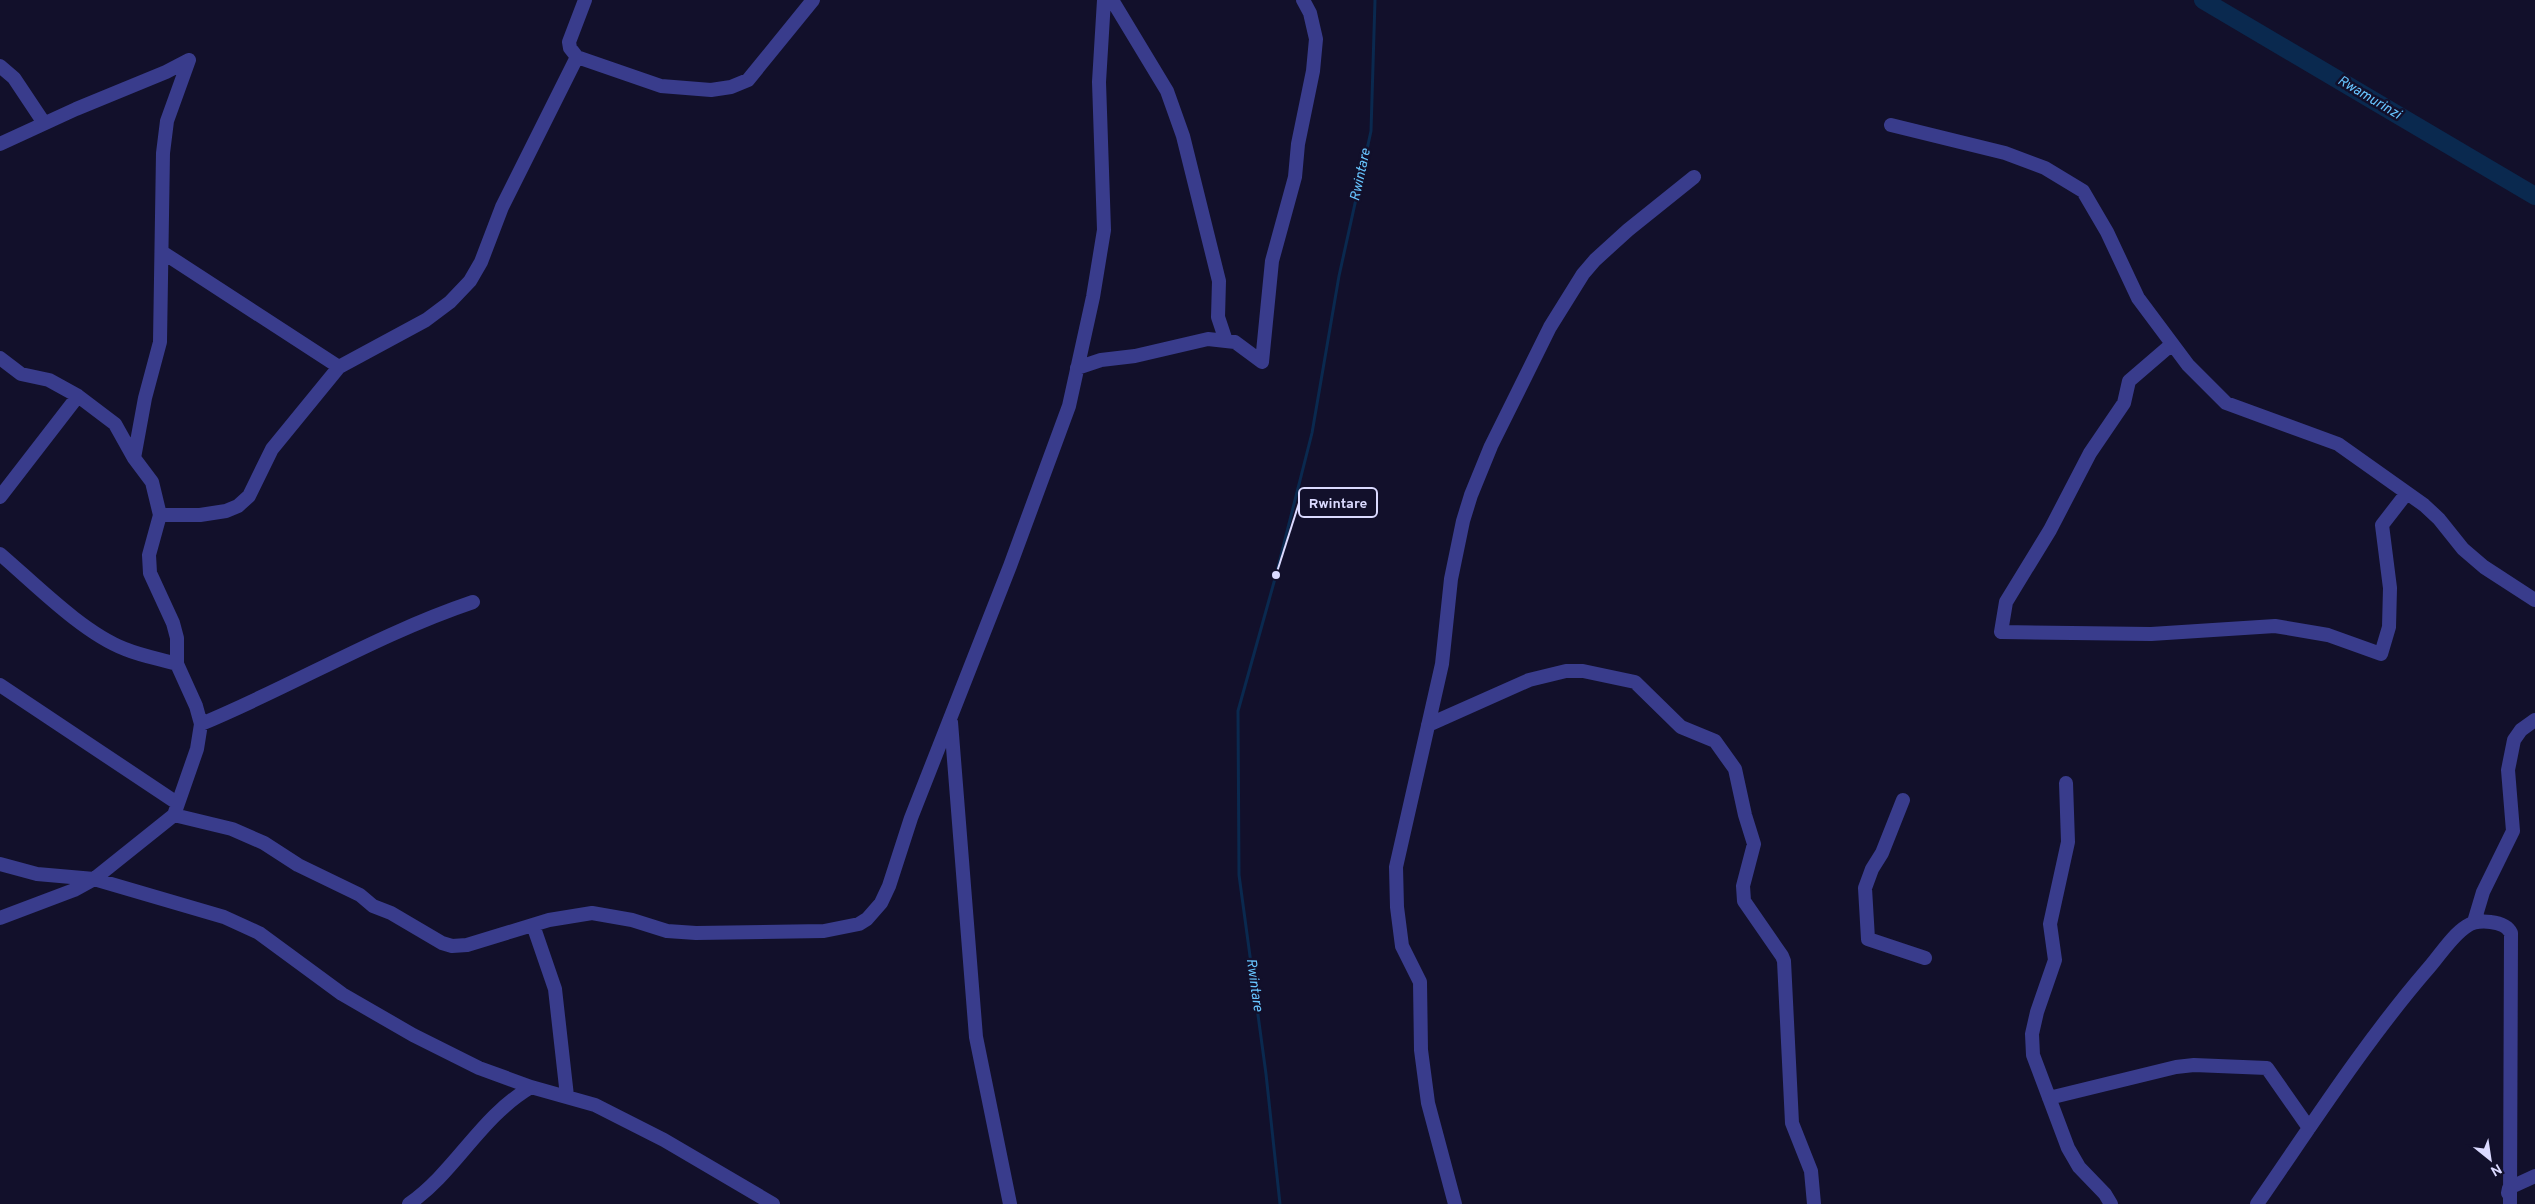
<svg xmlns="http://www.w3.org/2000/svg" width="2535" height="1204" viewBox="0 0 2535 1204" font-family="Overpass,sans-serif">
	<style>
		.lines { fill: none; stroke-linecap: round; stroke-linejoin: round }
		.stream { stroke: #0a294f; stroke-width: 3 }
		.river { stroke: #0a294f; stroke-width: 18 }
		.minor { stroke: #393c8c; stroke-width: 14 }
		.labels { text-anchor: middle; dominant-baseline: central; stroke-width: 5; stroke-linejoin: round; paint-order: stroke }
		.water-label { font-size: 14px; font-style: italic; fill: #68c5ff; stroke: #12102b }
		.leader { fill: none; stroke: #dbdaff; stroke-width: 2 }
		.callout-dot { fill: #dbdaff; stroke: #12102b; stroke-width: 2 }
		.callout { fill: #12102b; stroke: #dbdaff; stroke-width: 2 }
		.callout-label { font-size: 14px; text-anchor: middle; font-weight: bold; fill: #dbdaff }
	</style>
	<rect width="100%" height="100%" fill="#12102b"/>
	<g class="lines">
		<path class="stream" d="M1280,1204L1266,1074L1239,875L1238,711L1276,575L1312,433L1339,276L1371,131L1375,0"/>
		<path class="river" d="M2203,0L2535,196"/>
		<path class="minor" d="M585,0L569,42L570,48L577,57L661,86L711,90L731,87L748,80L813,0
			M1112,0L1167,91L1183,136L1219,281L1218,317L1226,341
			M0,66L14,78L44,123
			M1891,125L2005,153L2045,168L2083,191L2107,232L2138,298L2188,365L2226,403L2338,444L2424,505L2439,519L2463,549L2484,567L2535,600
			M0,144L76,109L166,72L189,60
			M162,252L339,367
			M2172,344L2129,381L2124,403L2090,453L2050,530L2006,602L2001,632L2151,634L2275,626L2328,635L2381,654L2389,627L2390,588L2382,525L2406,494
			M0,358L21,374L49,380L78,396L115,424L134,458L152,482L160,515L149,555L150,573L173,623L177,638V664L196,706L201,724L197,749L174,815L94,879L74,890L0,918
			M1077,368L1101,360L1135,356L1208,339L1235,342L1262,362L1272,261L1295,177L1298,144L1313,71L1316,39L1310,13L1303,0
			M134,458L145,398L160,342L163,153L167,121L189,60
			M0,497L78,396
			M160,515H200L226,511L238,506L249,496L272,449L339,367L426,320L450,302L470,281L481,262L502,207L577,57
			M0,554C35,584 83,633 125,649C142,656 160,659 177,664
			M0,685L177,803
			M951,722L976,1037L1010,1204
			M201,724C293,686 378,634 473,602
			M1428,725L1529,680L1566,671H1583L1635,682L1681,727L1715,741L1735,769L1745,815L1754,844L1743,886L1744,901L1782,956L1784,961L1792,1123L1811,1171L1814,1204
			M2066,783L2068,842L2050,924L2055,960L2037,1012L2032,1034L2033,1055L2068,1148L2079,1167L2105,1194L2111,1204
			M1903,800L1882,853L1872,869L1865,888L1868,939L1925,958
			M174,815L232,829L264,843L298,865L360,895L373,906L391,913L442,943L452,946L467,945L549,920L592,913L632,920L667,931L696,933L824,931L859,924L867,919L881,903L889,886L911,818L1010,566L1069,406L1093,297L1104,230L1099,82L1104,0
			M0,864L37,874L94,879L224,917L259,933L342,994L413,1035L479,1068L531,1087L595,1105L664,1140L773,1204
			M2474,922L2483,892L2513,831L2508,770L2514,740L2521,730L2535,720
			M533,925L555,989L567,1096
			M2049,1098L2176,1067L2194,1065L2267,1068L2309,1128
			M2508,1193L2509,1188L2535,1176
			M409,1204C456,1171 480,1117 531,1087
			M1455,1204L1428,1103L1421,1050L1420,982L1402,946L1397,907L1396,867L1442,664L1451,579L1463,521L1471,495L1491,446L1550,327L1583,274L1595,260L1628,230L1694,177
			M2257,1204C2311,1126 2365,1042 2426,971C2439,957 2451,936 2467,926C2477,919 2505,920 2511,933L2510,1204"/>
	</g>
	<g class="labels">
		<g class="water-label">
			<text transform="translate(2369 98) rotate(31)">Rwamurinzi</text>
			<text transform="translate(1361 175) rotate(-78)">Rwintare</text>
			<text transform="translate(1254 985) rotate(82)">Rwintare</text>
		</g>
	</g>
	<path class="leader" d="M1276 575L1299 503"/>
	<circle class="callout-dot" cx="1276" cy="575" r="5"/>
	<rect class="callout" x="1299" y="488" width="78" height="29" rx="5"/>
	<g class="callout-label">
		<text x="1338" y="508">Rwintare</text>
	</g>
	<g transform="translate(2490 1159) rotate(150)" stroke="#12102b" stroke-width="4" paint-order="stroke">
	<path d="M0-4L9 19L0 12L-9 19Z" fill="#dbdaff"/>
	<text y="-8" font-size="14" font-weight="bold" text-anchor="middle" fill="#dbdaff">N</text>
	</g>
</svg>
